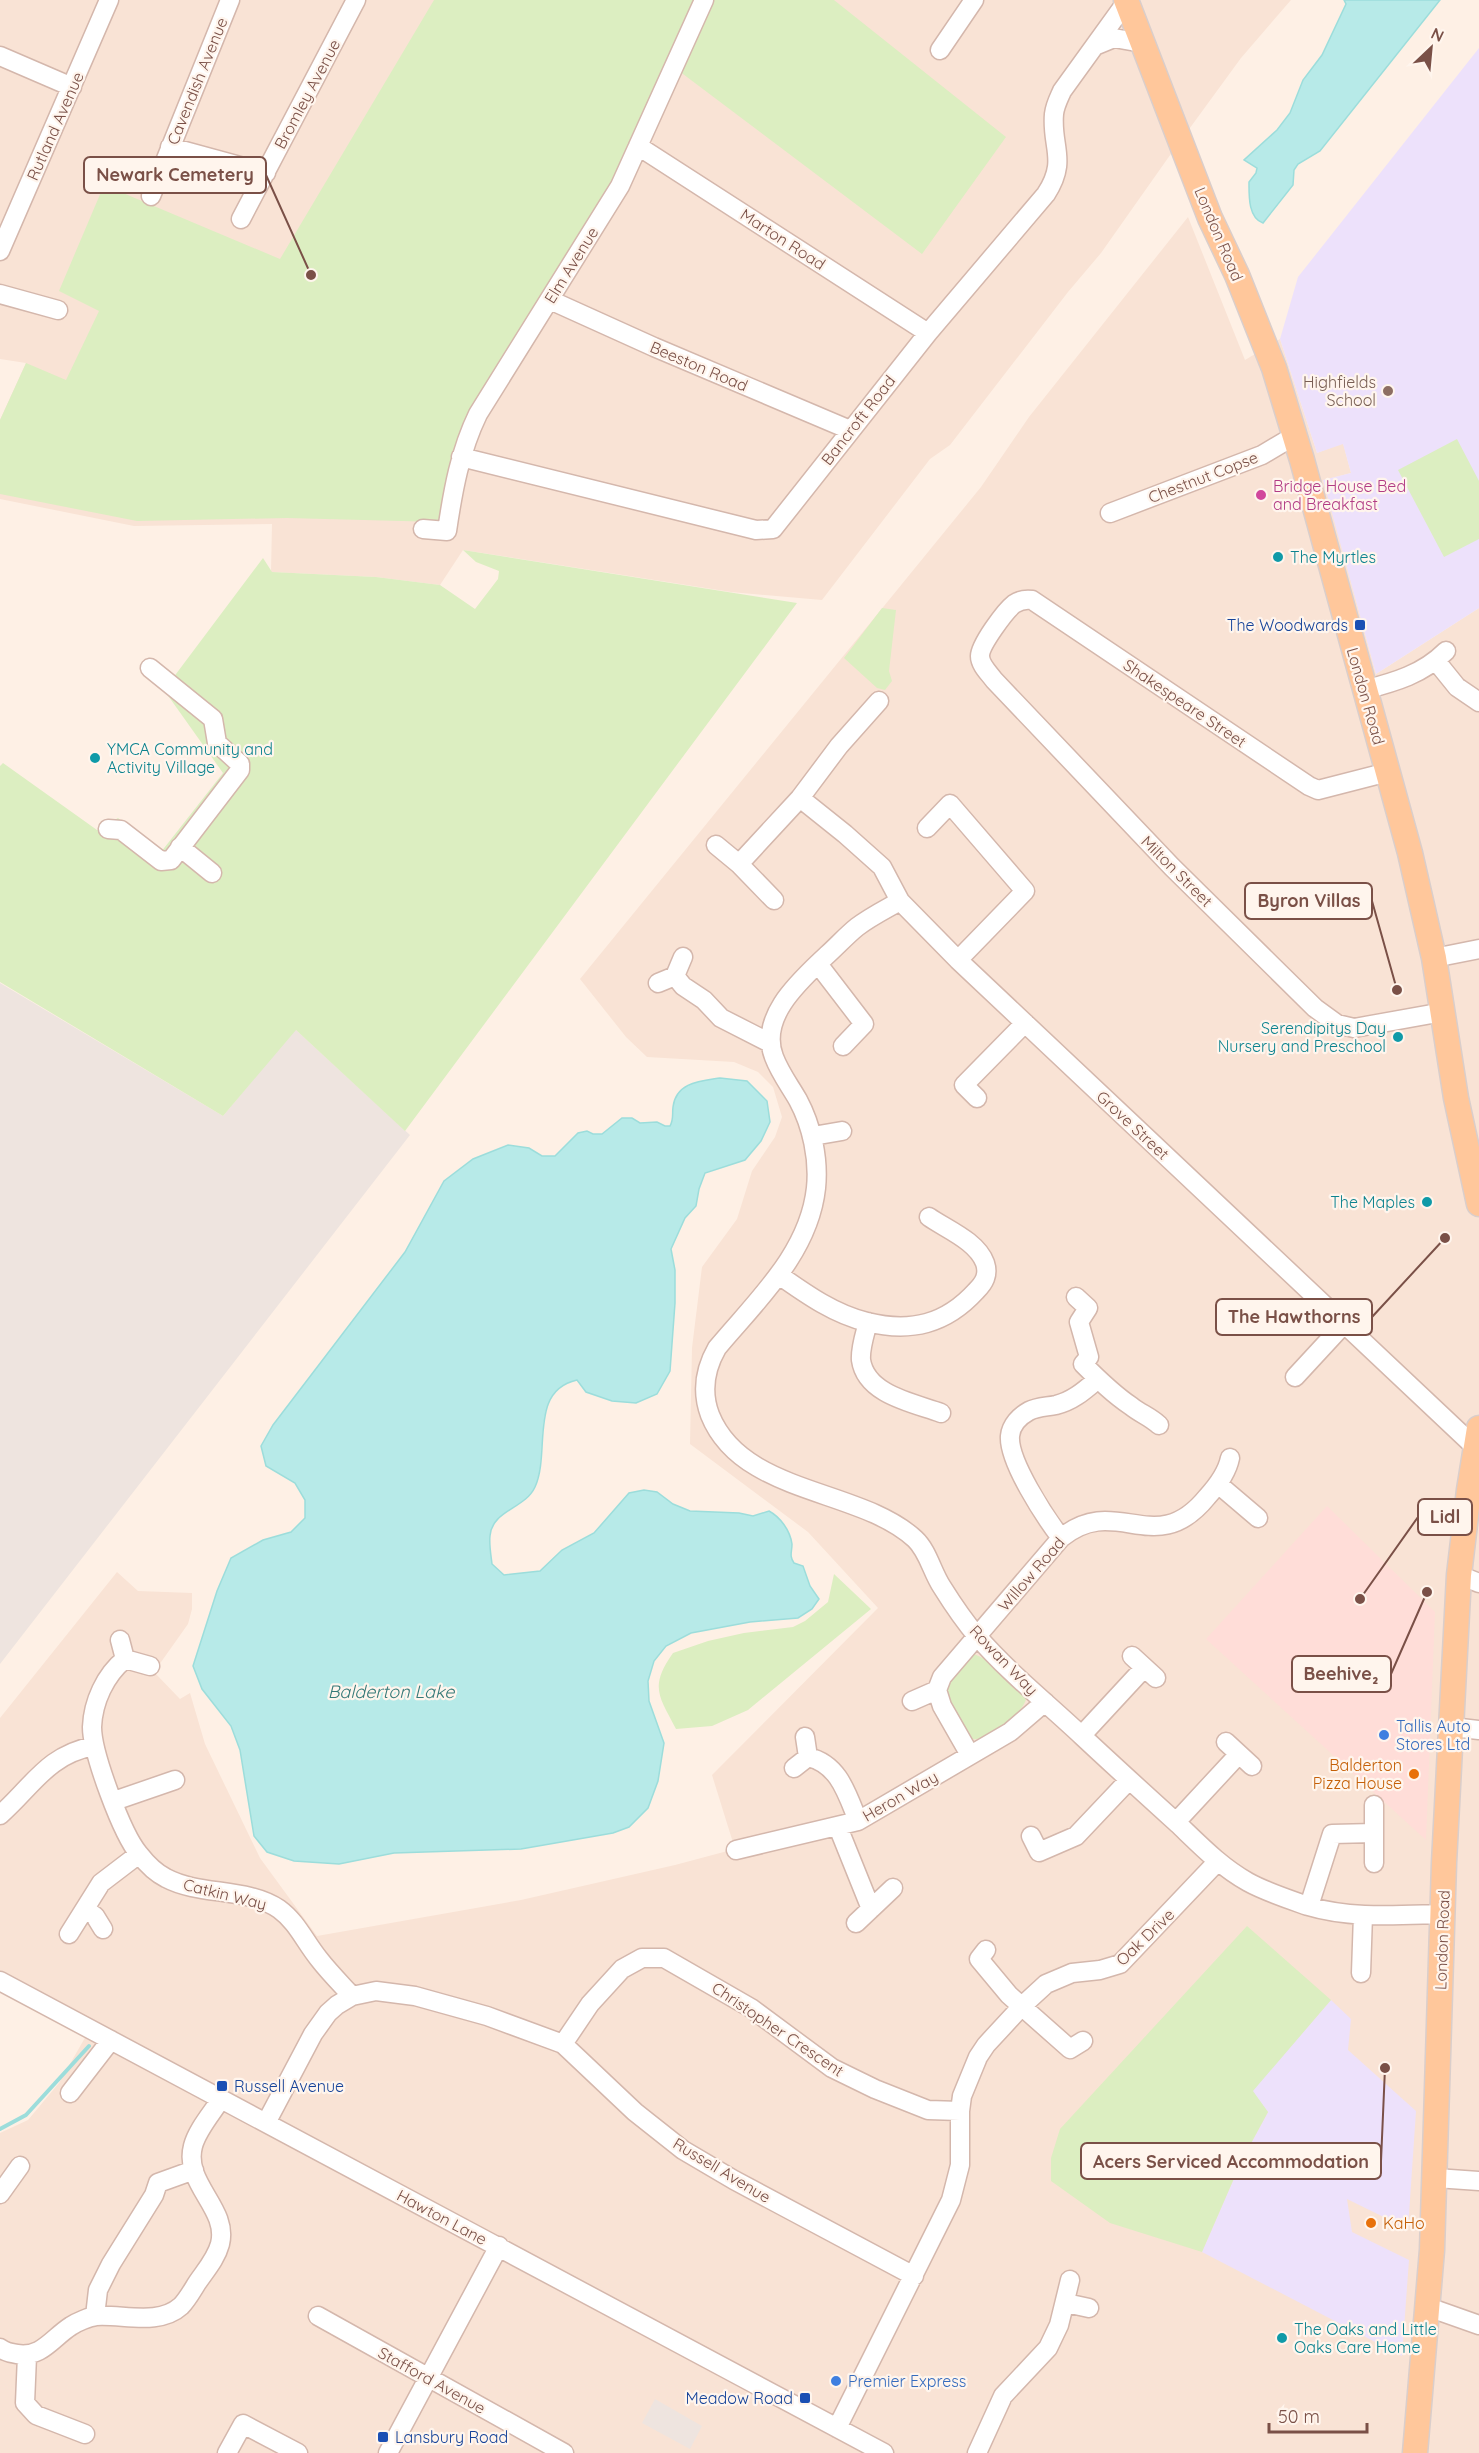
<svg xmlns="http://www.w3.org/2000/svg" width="1479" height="2453" viewBox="0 0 1479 2453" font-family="Quicksand,sans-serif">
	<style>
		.residential { fill: #f9e3d5 }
		.commercial { fill: #ffddd8 }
		.industrial { fill: #eee4df }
		.education { fill: #ede1fb }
		.green { fill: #dceec1 }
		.water { fill: #b7eae8; stroke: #9cdddb; stroke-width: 1.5 }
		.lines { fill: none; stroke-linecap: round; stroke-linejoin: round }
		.stream { stroke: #9cdddb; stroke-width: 4 }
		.minor-casing { stroke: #d4b7ac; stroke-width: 21 }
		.major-casing { stroke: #dacecb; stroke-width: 27 }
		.minor { stroke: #fff; stroke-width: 18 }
		.major { stroke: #ffc79b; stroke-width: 24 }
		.education-dot { fill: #8d6e63; stroke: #fff5ed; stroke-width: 2 }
		.hotel-dot { fill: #d1479c; stroke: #fff5ed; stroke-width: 2 }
		.culture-dot { fill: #0f9aa8; stroke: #fff5ed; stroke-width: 2 }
		.transit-dot { fill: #1a4fb4; stroke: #fff5ed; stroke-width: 2 }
		.shop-dot { fill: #3f7fe0; stroke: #fff5ed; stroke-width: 2 }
		.food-dot { fill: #e8710a; stroke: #fff5ed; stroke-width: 2 }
		.labels { text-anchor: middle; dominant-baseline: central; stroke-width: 4.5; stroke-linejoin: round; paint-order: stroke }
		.street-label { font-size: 16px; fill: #7a5047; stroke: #fff5ed }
		.education-label { font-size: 16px; fill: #785e54; stroke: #fff5ed; text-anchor: end }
		.hotel-label { font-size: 16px; fill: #b23c85; stroke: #fff5ed; text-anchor: start }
		.culture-label { font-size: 16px; fill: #0d838f; stroke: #fff5ed; text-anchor: start }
		.transit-label { font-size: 16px; fill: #164399; stroke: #fff5ed; text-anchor: end }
		.shop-label { font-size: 16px; fill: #366cbe; stroke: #fff5ed; text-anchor: start }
		.food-label { font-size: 16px; fill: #c56008; stroke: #fff5ed; text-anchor: end }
		.water-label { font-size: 18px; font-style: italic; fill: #367978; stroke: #fff5ed }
		.leader { fill: none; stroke: #7a5047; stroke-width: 2 }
		.callout-dot { fill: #7a5047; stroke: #fff5ed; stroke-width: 2 }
		.callout { fill: #fff5ed; stroke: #7a5047; stroke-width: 2 }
		.callout-label { font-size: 18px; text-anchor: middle; font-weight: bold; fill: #7a5047 }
	</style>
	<rect width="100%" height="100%" fill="#fef0e5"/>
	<path class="residential" d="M0,0H1291L1241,58L1168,158L1101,253L1068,292L950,445L930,459L822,600L731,592L463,550L440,585L376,577L271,572L272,524L134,526L0,499V420L26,363L0,359Z
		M1188,217L1245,360L1280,339L1317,453L1343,443L1351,473L1324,480L1376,674L1479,608V2453H0V2133L28,2120L59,2083L86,2036L0,1991V1718L117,1572L138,1591L192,1593V1609L188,1624L154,1672L180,1699L190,1693L205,1744L260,1858L317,1936L521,1900L675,1865L735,1849L712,1775L878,1608L808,1532L690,1444L692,1348L702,1267L737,1219L752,1171L775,1137L782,1117L773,1087L758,1072L734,1062L647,1057L626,1037L580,979L981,487L1029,417Z"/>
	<path class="commercial" d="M1327,1506L1435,1612L1426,1840L1206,1639Z"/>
	<path class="industrial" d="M0,983L223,1116L295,1029L410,1135L0,1664Z
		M655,2399L702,2426L690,2449L642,2423Z"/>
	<path class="education" d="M1479,48V608L1376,674L1323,480L1351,473L1343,444L1317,453L1280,339L1298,277Z
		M1331,2000L1351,2019L1348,2050L1416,2111L1408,2229L1347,2199L1352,2232L1409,2260L1402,2356L1202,2252L1242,2160L1268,2112L1252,2091Z"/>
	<path class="green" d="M434,0H695L613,182L474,414L440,522L287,518L137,521L0,494V420L26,363L66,380L99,311L59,291L104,185L280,259Z
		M711,0H834L1006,137L922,254L679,71Z
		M1457,439L1479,481V539L1444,557L1398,470Z
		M463,550L797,603L405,1131L296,1030L223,1116L0,982V766L3,763L97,830L118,818L161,852L223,773L164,690L263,558L272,572L376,577L440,585L475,609L498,579L499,571L476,562Z
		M882,608L896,610L889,671L892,681L885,690L877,688L844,658Z
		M834,1574L871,1609L748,1710L712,1726L676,1729C659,1696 649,1687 673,1653L708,1641L744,1633L793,1627L805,1621L828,1602Z
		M974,1654L985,1659L1026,1699C1024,1712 987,1742 973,1739C966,1738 963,1728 959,1722C939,1687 945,1683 971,1655Z
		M1247,1926L1331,2000L1253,2091L1268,2112L1242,2160L1202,2252L1110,2223L1051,2181V2158L1060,2129Z"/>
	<path class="water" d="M1344,0H1440L1320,151L1298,164L1294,170L1293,185L1263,223C1248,218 1249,195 1249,182L1256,173L1257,168L1244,160L1277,130L1290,113L1303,80L1322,55L1346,4Z
		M720,1078L747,1081L767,1101L770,1122L761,1141L745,1160L705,1173L699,1189L696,1206L685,1218L671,1249L675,1270V1303L670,1371L657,1394L636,1403L612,1401L586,1392L577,1380C528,1391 551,1452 535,1487C525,1509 492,1510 490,1536C489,1545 491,1555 492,1564L504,1575L540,1571L562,1550L594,1533L629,1493L644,1490L657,1492L673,1504L690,1511L739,1513L753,1516L769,1511C780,1517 790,1530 792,1544C792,1552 789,1556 794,1563L803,1566L810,1586L819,1599L812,1609L798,1618L750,1622L691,1633L666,1646L654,1661L648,1681L649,1701L664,1743L658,1781L648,1808L629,1827L613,1833L521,1849L394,1853L339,1864L294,1861L267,1852L254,1836L240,1750L231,1726L202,1689L193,1666L217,1591L231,1558L263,1540L291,1532L305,1518V1500L295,1483L266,1466L261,1446L273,1425L405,1252L444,1181L473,1159L508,1145L529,1148L542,1156H555L578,1133L587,1131L593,1134H602L622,1118H632L640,1123L657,1122L665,1126H670C674,1119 672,1114 673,1107C676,1082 701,1081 720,1078Z"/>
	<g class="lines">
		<path class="stream" d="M0,2129L26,2115L89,2046"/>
		<defs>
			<path id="minor" d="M1097,45L1114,38L1142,43
				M940,50L974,0
				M0,56L72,87
				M638,146L928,333
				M170,147L266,173
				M151,196L230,0
				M241,219L356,0
				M0,251L109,0
				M0,294L58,310
				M550,300L654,347L850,430
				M461,457L756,530L773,529L928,333L1046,194C1068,160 1051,147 1054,114C1055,105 1059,98 1062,91L1127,1
				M1110,513L1262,455L1294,436
				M423,529L447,531C453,490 460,451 478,414L620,186L704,0
				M1436,661L1457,687L1479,702
				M1364,690C1395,682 1423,674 1446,651
				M1388,772L1318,790L1309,786L1032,600C1025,599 1020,600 1014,604C1005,611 980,645 980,656C980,665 989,673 994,680L1172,867L1315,1008L1337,1024L1354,1028L1443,1012
				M800,798L845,834L882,867L900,901L958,960L1475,1447
				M927,828L950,804L1025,891L958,960
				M108,829L121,830L161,861L171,860L240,770V764L217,743L213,719L150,668
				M716,845L739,864
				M180,847L212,873
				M774,900L739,864L800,798L839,746L879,701
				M900,901C886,909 870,917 857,927C847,935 837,946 827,955C802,979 758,1016 774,1057C780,1073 790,1086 798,1100C812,1126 819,1159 816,1188C809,1253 757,1300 717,1348C705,1369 701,1391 710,1415C742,1495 860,1488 915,1539C928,1551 932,1572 942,1587C952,1603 964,1621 977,1636C1008,1672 1047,1703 1082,1736C1114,1766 1146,1795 1178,1824C1200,1845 1221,1867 1248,1882C1266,1892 1288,1899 1308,1906C1351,1919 1398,1915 1443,1914
				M1434,958L1479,949
				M818,964L864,1024L843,1046
				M675,976L683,986L704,1000L721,1018L770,1043
				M658,983L675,976L683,957
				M977,1098L964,1085L1025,1023
				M813,1136L842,1131
				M779,1275C806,1294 834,1314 867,1322C911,1333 946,1324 976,1291C984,1283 989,1275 985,1263C977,1241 946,1229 929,1217
				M1076,1297L1088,1308L1079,1322L1089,1357L1083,1364C1098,1379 1113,1394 1131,1406C1141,1414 1149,1416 1159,1425
				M868,1322C865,1334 860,1348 861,1360C866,1395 914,1403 941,1413
				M1295,1377L1344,1324
				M1218,1484L1258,1518
				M1061,1538C1045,1517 1008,1461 1010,1436C1011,1425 1020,1416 1029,1411C1037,1407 1046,1407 1056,1405C1073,1401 1085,1390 1098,1379
				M1459,1575L1479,1583
				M120,1640L125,1659L150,1666
				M1132,1656L1156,1678
				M125,1659C105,1675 93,1702 92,1727C92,1753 122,1834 139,1854C146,1863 156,1873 166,1878C200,1896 246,1887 279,1909C297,1922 305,1942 319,1959C329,1972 341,1984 352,1996
				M912,1701L937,1690
				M1452,1727L1479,1730
				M1082,1735L1144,1668
				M805,1737L808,1757
				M1226,1742L1252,1766
				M970,1755L942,1706L937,1690L942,1677L1061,1538C1117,1492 1155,1561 1207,1497C1217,1486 1227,1473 1230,1458
				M794,1768L808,1757C839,1764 847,1794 858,1821
				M114,1801L175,1780
				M0,1815C33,1786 47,1755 94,1746
				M1176,1822L1239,1754
				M838,1827L871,1909
				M1031,1836L1039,1852L1076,1836L1129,1780
				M736,1850L858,1821L1010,1732L1045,1702
				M1374,1863V1805
				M1309,1906L1332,1834L1374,1833
				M85,1909L95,1916L103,1929
				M856,1923L893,1888
				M69,1934L101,1883L139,1854
				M986,1950L979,1959L1009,1995L1070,2049L1083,2041
				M1361,1973L1363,1915
				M0,1981L884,2453
				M563,2044L590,2004L622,1969L642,1958H664L751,2008L832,2068L875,2089L928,2110L960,2111
				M70,2093L111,2040
				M266,2123L313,2034L328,2013L337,2005L352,1996L376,1991L415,1996L487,2016L563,2044L635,2112L683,2150L734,2180L914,2276
				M1436,2178L1479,2181
				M0,2194L20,2166
				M1066,2303L1089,2308
				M1428,2307L1479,2325
				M95,2316L98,2290L111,2264L154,2195L158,2183L194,2170
				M318,2316L564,2453
				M0,2348C5,2352 10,2353 17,2354C42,2358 52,2338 71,2326C77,2322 89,2317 96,2316C123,2314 159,2326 181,2306C187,2300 192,2291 197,2283C205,2271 216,2259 220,2244C229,2208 183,2184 193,2146C197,2130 212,2113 221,2099
				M27,2356L25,2403L36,2415L85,2434
				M837,2428L951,2200L960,2165V2111L962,2096L978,2057L986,2045L1022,2006L1046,1984L1072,1973L1100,1970L1120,1964L1218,1861
				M227,2453L243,2424L298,2453
				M388,2453L499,2246
				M977,2453L1003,2396L1048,2348L1059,2325L1070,2280"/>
			<path id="major" d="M1126,0L1210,218L1237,275L1274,368L1302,460L1410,853L1434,958L1456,1098L1479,1204
				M1415,2453L1432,2250L1444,1863L1459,1575L1469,1490L1479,1428"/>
		</defs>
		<use href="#minor" class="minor-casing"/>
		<use href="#major" class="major-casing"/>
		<use href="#minor" class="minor"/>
		<use href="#major" class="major"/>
	</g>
	<circle class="education-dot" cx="1388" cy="391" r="6"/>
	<circle class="hotel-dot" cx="1261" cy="495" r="6"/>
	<g class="culture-dot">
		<circle cx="1278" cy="557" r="6"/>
		<circle cx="95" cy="758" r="6"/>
		<circle cx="1398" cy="1037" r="6"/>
		<circle cx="1427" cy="1202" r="6"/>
		<circle cx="1282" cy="2338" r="6"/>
	</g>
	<g class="transit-dot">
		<rect x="1354" y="619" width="12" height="12" rx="3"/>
		<rect x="216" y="2080" width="12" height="12" rx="3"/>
		<rect x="799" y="2392" width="12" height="12" rx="3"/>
		<rect x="377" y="2431" width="12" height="12" rx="3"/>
	</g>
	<g class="shop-dot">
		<circle cx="1384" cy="1735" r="6"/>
		<circle cx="836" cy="2381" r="6"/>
	</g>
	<g class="food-dot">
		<circle cx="1414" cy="1774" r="6"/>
		<circle cx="1371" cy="2223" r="6"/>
	</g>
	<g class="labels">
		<g class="street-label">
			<text transform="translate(197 81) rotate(-68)">Cavendish Avenue</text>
			<text transform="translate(307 94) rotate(-62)">Bromley Avenue</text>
			<text transform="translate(55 126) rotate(-66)">Rutland Avenue</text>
			<text transform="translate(1219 234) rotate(67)">London Road</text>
			<text transform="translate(783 239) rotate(33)">Marton Road</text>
			<text transform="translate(571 265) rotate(-58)">Elm Avenue</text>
			<text transform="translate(699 366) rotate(23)">Beeston Road</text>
			<text transform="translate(858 420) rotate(-52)">Bancroft Road</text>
			<text transform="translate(1203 477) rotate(-21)">Chestnut Copse</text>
			<text transform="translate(1366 696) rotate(74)">London Road</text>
			<text transform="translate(1185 703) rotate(34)">Shakespeare Street</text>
			<text transform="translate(1177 871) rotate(45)">Milton Street</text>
			<text transform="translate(1133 1125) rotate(43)">Grove Street</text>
			<text transform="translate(1031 1574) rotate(-49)">Willow Road</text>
			<text transform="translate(1004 1660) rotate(46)">Rowan Way</text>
			<text transform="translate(900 1796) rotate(-30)">Heron Way</text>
			<text transform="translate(225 1894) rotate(14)">Catkin Way</text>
			<text transform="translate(1145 1937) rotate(-44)">Oak Drive</text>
			<text transform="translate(1442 1940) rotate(-88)">London Road</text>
			<text transform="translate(778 2029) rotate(34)">Christopher Crescent</text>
			<text transform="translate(722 2170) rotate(31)">Russell Avenue</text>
			<text transform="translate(442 2217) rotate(28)">Hawton Lane</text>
			<text transform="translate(432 2380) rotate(29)">Stafford Avenue</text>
		</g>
		<g class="education-label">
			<text x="1376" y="382">Highfields<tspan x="1376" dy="18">School</tspan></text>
		</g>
		<g class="hotel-label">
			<text x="1273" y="486">Bridge House Bed<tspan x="1273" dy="18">and Breakfast</tspan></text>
		</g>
		<g class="culture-label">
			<text x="1290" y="557">The Myrtles</text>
			<text x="107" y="749">YMCA Community and<tspan x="107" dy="18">Activity Village</tspan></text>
			<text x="1386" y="1028" text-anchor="end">Serendipitys Day<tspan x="1386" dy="18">Nursery and Preschool</tspan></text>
			<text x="1415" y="1202" text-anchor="end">The Maples</text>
			<text x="1294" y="2329">The Oaks and Little<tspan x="1294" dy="18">Oaks Care Home</tspan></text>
		</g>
		<g class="transit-label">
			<text x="1348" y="625">The Woodwards</text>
			<text x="234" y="2086" text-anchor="start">Russell Avenue</text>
			<text x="793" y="2398">Meadow Road</text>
			<text x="395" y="2437" text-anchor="start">Lansbury Road</text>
		</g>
		<g class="shop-label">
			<text x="1396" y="1726">Tallis Auto<tspan x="1396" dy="18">Stores Ltd</tspan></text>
			<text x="848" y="2381">Premier Express</text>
		</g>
		<g class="food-label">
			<text x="1402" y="1765">Balderton<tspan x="1402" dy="18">Pizza House</tspan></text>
			<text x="1383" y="2223" text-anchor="start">KaHo</text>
		</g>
		<g class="water-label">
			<text x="391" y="1691">Balderton Lake</text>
		</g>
	</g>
	<path class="leader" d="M311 275L266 175M1397 990L1372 901M1445 1238L1372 1317M1360 1599L1418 1517M1427 1592L1391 1674M1385 2068L1381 2161"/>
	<g class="callout-dot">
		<circle cx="311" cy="275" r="6"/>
		<circle cx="1397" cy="990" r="6"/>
		<circle cx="1445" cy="1238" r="6"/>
		<circle cx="1360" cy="1599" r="6"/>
		<circle cx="1427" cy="1592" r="6"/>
		<circle cx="1385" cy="2068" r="6"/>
	</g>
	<g class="callout">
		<rect x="84" y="157" width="182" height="36" rx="6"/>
		<rect x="1245" y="883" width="127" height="36" rx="6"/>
		<rect x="1216" y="1299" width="156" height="36" rx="6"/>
		<rect x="1418" y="1499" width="54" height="36" rx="6"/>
		<rect x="1292" y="1656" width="99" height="36" rx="6"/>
		<rect x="1081" y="2143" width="300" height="36" rx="6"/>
	</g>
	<g class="callout-label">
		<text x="175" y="181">Newark Cemetery</text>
		<text x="1309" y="907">Byron Villas</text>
		<text x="1294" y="1323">The Hawthorns</text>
		<text x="1445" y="1523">Lidl</text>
		<text x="1341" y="1680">Beehive₂</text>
		<text x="1231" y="2168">Acers Serviced Accommodation</text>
	</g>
	<g transform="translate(1431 48) rotate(26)" stroke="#fff5ed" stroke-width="4.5" paint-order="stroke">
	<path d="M0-4.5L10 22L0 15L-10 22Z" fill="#7a5047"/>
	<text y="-9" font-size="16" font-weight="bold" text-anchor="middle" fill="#7a5047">N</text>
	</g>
	<path d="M1269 2423v9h98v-9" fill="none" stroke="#7a5047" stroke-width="3"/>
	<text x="1278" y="2423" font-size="18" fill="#7a5047" stroke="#fff5ed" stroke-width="4.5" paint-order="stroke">50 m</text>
</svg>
